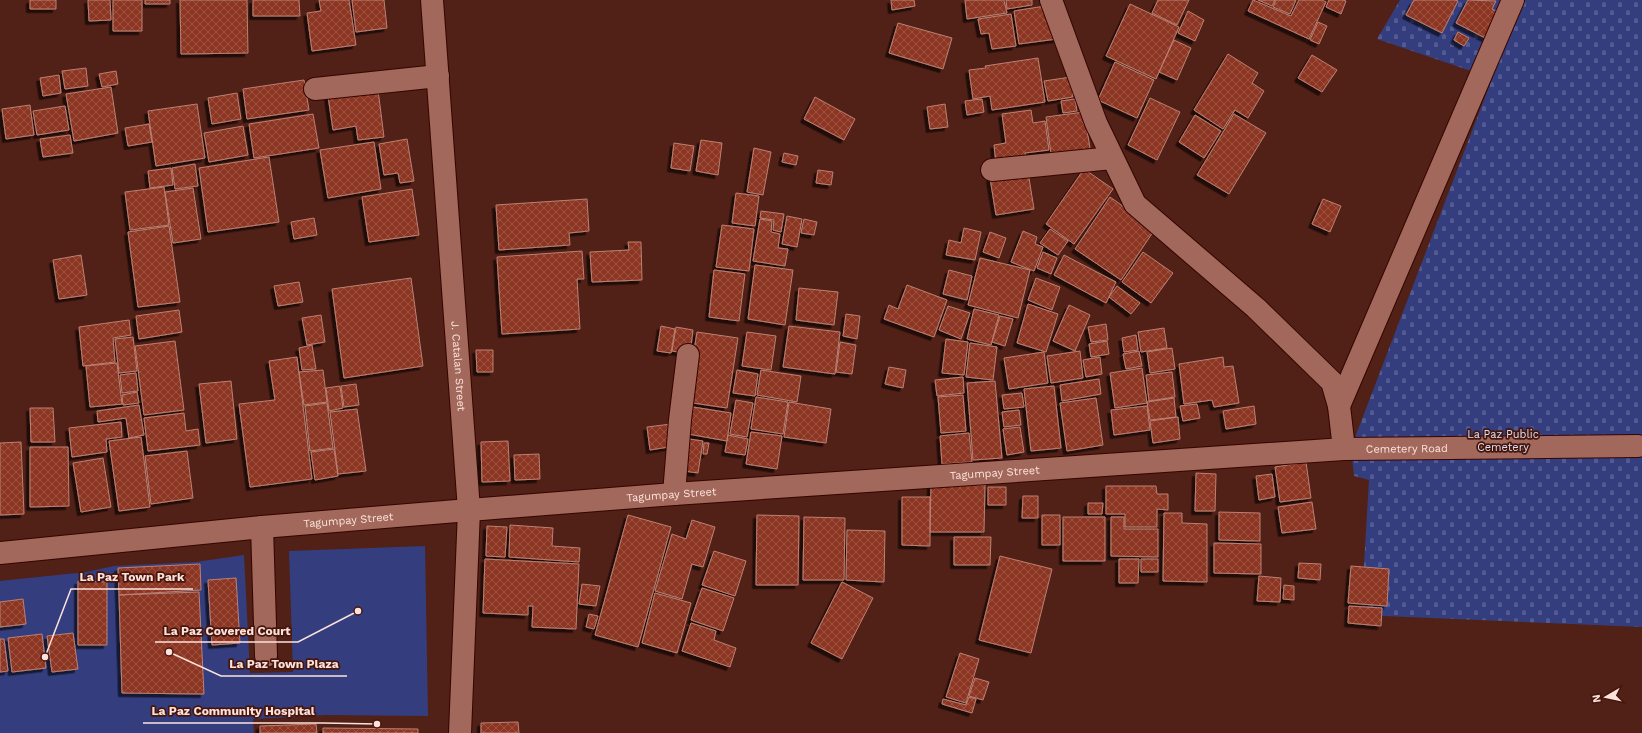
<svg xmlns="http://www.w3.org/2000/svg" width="1642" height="733" viewBox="0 0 1642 733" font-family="'Work Sans',sans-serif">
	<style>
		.cemetery { fill: url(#cemetery-stones) }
		.green { fill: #343e7f }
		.building { fill: url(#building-cross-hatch); stroke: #bc8173; filter: url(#shadow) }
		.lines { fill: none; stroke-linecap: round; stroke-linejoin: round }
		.minor-casing { stroke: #340500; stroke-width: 24 }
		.minor { stroke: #a1685b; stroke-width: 22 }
		.labels { text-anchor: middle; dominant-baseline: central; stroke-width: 3.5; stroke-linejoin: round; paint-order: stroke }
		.street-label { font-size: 11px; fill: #fde2dc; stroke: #46150c }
		.park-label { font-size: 11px; fill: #dae0f5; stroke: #46150c }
		.leader { fill: none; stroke: #fde2dc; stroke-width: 1.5 }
		.callout-dot { fill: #fde2dc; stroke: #46150c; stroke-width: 1.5 }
		.callout-label { font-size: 12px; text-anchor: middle; font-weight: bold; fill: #fde2dc; stroke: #46150c; stroke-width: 3.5; stroke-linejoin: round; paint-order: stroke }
	</style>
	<defs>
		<pattern id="cemetery-stones" width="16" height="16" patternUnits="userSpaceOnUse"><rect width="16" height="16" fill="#343e7f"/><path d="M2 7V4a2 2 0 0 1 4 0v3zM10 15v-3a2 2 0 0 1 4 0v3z" fill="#525a91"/></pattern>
		<pattern id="building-cross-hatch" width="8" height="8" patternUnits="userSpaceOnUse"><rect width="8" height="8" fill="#8c3624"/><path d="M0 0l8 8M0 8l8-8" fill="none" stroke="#9d5343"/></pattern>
		<filter id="shadow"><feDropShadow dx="-3.5" dy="3.5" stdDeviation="0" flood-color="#0009"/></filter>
	</defs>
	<rect width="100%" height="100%" fill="#512016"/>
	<path class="cemetery" d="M1400,0H1642V627L1361,615L1369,480L1354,476L1351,448L1503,50L1471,71L1377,39Z"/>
	<path class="green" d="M425,546L428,716L326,715L253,719L254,733H0V581L86,572L114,566L196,562L244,555L250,673L293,672L289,551Z"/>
	<path class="building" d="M30,0H56V9H30Z
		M88,0H110L111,20L89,21Z
		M113,0H142V31H113Z
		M145,0H170V4H145Z
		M180,0H247L248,53L181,54Z
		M253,0H299L300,16H253Z
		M319,0H349L356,45L312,51L307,13L321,11Z
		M352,0H384L387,28L356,32Z
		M891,0H914L915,6L892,10Z
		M965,0H1004L1007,13L967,19Z
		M1006,0H1032V5L1007,9Z
		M1158,0H1189L1177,25L1152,13Z
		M1253,0L1291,16L1299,0H1322L1326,2L1309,39L1248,11Z
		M1258,0H1275L1272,6Z
		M1276,0H1296L1290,14L1273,7Z
		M1329,0H1343L1346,1L1341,14L1326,7Z
		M1414,0H1455L1458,1L1442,33L1406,15Z
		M1468,0L1496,1L1492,9L1500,13L1491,41L1456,23Z
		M1130,4L1179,27L1156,79L1106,56Z
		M1051,5L1057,39L1019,44L1014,11Z
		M1188,11L1204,20L1195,41L1178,33Z
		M1011,14L1016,46L992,49L989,33L981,34L978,19Z
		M1318,22L1327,26L1319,44L1310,40Z
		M898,23L952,38L943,69L889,53Z
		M1458,32L1469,38L1464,46L1454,40Z
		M1174,40L1191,48L1177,80L1159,72Z
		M1228,54L1258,73L1252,83L1264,91L1248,118L1235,110L1223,129L1194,110Z
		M1312,55L1337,70L1322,92L1298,78Z
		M1038,58L1045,102L992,110L990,96L973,99L969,70L986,68L985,66Z
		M1115,62L1154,80L1137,118L1098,100Z
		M86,68L88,86L65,89L62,71Z
		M116,71L118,84L102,87L99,74Z
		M59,75L61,93L43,96L40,78Z
		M1071,77L1073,97L1048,101L1044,81Z
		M304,80L309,110L247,119L243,89Z
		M111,87L118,133L74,141L66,94Z
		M378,90L384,137L358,140L356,126L333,130L328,96Z
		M237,93L241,119L212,124L208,98Z
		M815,97L855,119L844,140L804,119Z
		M1150,98L1180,112L1157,160L1128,145Z
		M982,99L984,112L967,115L965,101Z
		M1075,99L1077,111L1063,113L1061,101Z
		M197,104L205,158L156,166L148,111Z
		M945,104L948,127L930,129L927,107Z
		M30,105L34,135L6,139L2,109Z
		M65,106L69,130L37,135L33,111Z
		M1031,110L1033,123L1045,121L1049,150L1025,153L1026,160L996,164L994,145L1006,143L1002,114Z
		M1084,112L1091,154L1052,161L1046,117Z
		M313,114L319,148L254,158L249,124Z
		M1234,114L1266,133L1229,194L1197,175Z
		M1195,115L1221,131L1204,158L1179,142Z
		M149,124L152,142L128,146L125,128Z
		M243,126L248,155L209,162L204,133Z
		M70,135L73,153L43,157L40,139Z
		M407,139L414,181L400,183L398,173L384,175L379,144Z
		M701,140L722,143L718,175L696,171Z
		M374,142L381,189L328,198L320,150Z
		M674,143L694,146L690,171L671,168Z
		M754,148L771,152L763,195L747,192Z
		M784,153L798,156L796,165L782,162Z
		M269,157L279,222L208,232L199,168Z
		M195,164L198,186L175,189L172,168Z
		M171,168L173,185L150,188L148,171Z
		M1084,169L1113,189L1074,244L1046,224Z
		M818,170L833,172L831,185L816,183Z
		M1028,172L1034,209L996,215L990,178Z
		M164,187L169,225L130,230L125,192Z
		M193,188L201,239L173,243L165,192Z
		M412,189L419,235L369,242L362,197Z
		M736,193L759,196L755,226L732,223Z
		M1110,197L1155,229L1121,280L1075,249Z
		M587,199L589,231L569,233L570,245L499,250L496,205Z
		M1323,199L1341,206L1330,232L1312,224Z
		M761,211L784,214L781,232L773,230L774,220L760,218Z
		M787,216L802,219L797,247L782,244Z
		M314,218L317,235L294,239L291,222Z
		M760,219L772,221L771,232L780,234L778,248L788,249L785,266L753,261Z
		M804,219L817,222L814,235L801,233Z
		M722,225L754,229L749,271L716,267Z
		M169,226L180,302L138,307L128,232Z
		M964,228L981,232L975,260L946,255L949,240L961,243Z
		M1050,229L1068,241L1058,255L1040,243Z
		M1023,231L1037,237L1035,244L1043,247L1034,271L1011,262Z
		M990,232L1006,238L999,258L983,252Z
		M628,242H641L642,280L592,282L590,252L629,250Z
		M582,251L584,279H577L580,329L502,334L497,257Z
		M1043,252L1057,258L1051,274L1037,268Z
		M1143,252L1173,273L1151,303L1122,282Z
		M81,255L87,295L59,299L53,260Z
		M1064,255L1116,282L1106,303L1054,275Z
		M980,258L1030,270L1018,318L968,305Z
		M755,265L793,270L785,325L748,319Z
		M714,270L745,274L739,321L709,317Z
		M949,270L972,276L967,300L943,294Z
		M411,278L423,366L344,378L332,289Z
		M1036,278L1060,287L1052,310L1028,300Z
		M299,282L303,302L278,306L274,286Z
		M907,285L947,300L934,337L884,319L889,305L898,309Z
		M1117,286L1140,303L1131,314L1109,297Z
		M799,288L838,292L834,325L796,320Z
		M1028,304L1058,314L1046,352L1017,343Z
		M1069,305L1090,315L1075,351L1053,341Z
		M948,306L970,313L961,339L939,330Z
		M974,309L999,315L991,345L967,339Z
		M179,310L182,332L139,339L136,316Z
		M846,314L860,316L857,339L843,336Z
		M321,315L325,342L307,345L302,318Z
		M1000,316L1013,319L1005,346L992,342Z
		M129,320L131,335L113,338L115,362L83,366L79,327Z
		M1106,324L1108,340L1091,342L1088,327Z
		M661,326L675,329L671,353L657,351Z
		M789,326L840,332L835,374L783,367Z
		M676,327L693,330L690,354L672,351Z
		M1164,328L1167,348L1141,352L1138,332Z
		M697,332L738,338L727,408L686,402Z
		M747,332L776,336L771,370L742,366Z
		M1136,335L1138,350L1124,352L1122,338Z
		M133,337L137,371L119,373L115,339Z
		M946,339L968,342L964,375L942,373Z
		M175,341L184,410L144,415L135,346Z
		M1107,341L1109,354L1091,357L1089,344Z
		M840,342L856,345L852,374L836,372Z
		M970,343L997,347L993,380L966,377Z
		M312,345L316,369L302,370L299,348Z
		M1172,348L1175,369L1150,373L1147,352Z
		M476,350H493V372H477Z
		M1080,351L1083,378L1051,383L1047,356Z
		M1139,351L1142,366L1126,369L1123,354Z
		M1044,352L1048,383L1009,389L1004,358Z
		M297,357L312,479L250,487L239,404L275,400L269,361Z
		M1100,357L1102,374L1086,377L1083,360Z
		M1223,357L1224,367L1233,366L1239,403L1214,407L1212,400L1184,404L1179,364Z
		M117,363L122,404L90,407L86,366Z
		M889,367L906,370L903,388L885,384Z
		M1142,368L1147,403L1115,408L1110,373Z
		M323,370L327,402L304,405L299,372Z
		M737,370L758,374L755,396L733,393Z
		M761,370L801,376L797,402L757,395Z
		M1172,372L1175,397L1149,401L1146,375Z
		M136,373L138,391L122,393L120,375Z
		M963,377L964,393L937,396L935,380Z
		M1099,379L1101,394L1062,401L1060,385Z
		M231,381L237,439L206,443L199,384Z
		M995,381L1002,458L973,460L967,383Z
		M356,384L359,405L344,407L341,386Z
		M340,386L343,408L329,411L326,388Z
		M1054,386L1061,448L1031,451L1024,389Z
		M137,392L139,403L123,405L122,395Z
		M1022,393L1024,407L1004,409L1002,395Z
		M963,395L966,431L941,433L938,397Z
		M756,397L788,402L783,434L751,429Z
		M1096,398L1103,445L1067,451L1060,403Z
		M1174,398L1176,417L1150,420L1147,402Z
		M736,400L753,403L747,437L730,434Z
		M789,402L831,409L826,443L784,437Z
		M327,403L333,448L310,451L305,406Z
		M1197,404L1200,418L1183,421L1180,406Z
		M139,405L144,435L129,438L126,418L98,422L97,411Z
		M1147,406L1150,430L1114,435L1111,410Z
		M1254,406L1256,424L1226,429L1223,411Z
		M693,407L731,413L727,441L688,434Z
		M30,408H53L55,442H31Z
		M357,409L366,471L338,474L330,412Z
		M1019,410L1021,425L1004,427L1002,412Z
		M184,413L186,431L198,429L200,445L148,451L144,418Z
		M1178,417L1180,439L1153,443L1150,421Z
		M121,422L122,437L106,439L107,452L72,457L69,428Z
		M671,424L675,446L650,450L647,427Z
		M1020,427L1024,452L1007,455L1003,429Z
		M751,432L782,436L777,469L746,464Z
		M969,433L972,462L942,464L940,436Z
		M728,435L748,439L745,455L725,452Z
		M141,437L150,507L119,511L109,441Z
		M689,439L703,441L698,473L684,471Z
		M508,441L510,481L482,482L481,442Z
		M21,442L24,514L0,515V443Z
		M704,443H709L707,454H703Z
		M30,447H68L69,506L30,507Z
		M334,449L338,476L315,480L311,452Z
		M187,451L193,498L151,504L145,456Z
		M539,454L540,479L515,480L514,455Z
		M103,458L111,507L81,512L73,463Z
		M1306,462L1311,498L1280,502L1275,467Z
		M1196,473L1216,474L1215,511H1195Z
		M1272,474L1275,497L1259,500L1256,476Z
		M931,484L985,485L984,532H930Z
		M1106,486H1156L1157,494H1168V510L1157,509V527H1125V514H1106Z
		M988,487H1006V505H988Z
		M1023,496H1038V518H1022Z
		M902,497H930V546L902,545Z
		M1312,502L1316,529L1282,533L1278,507Z
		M1088,503H1103L1102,514H1088Z
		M1219,512L1260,513V541L1219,540Z
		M1164,513H1182V523L1207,524V582L1163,581Z
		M628,515L671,527L638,647L595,635Z
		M757,515L799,516L798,585H756Z
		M1042,515H1060V545H1042Z
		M804,517L845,518L844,580H803Z
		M1063,517H1105V561H1063Z
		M1111,517H1124V529H1158V557L1111,556Z
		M692,520L715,527L703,567L692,564L682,599L655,591L672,534L686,539Z
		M510,525L553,528L552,546L580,548L579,562L509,557Z
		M487,526L507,527L505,557L486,556Z
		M847,530L885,531L884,582L846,580Z
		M954,537H991L990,565H954Z
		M1214,543L1261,544V574L1214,573Z
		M714,551L746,561L735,596L702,585Z
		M1000,556L1052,569L1031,653L979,640Z
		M485,559L579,564L576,629L532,627L533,606H528V615L483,613Z
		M1119,559H1139L1138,583H1119Z
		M1141,559H1158V572H1141Z
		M1299,563L1321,564L1320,580L1298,578Z
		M200,564L201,590L119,595L118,568Z
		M1351,566L1389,569L1387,606L1348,603Z
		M1259,576L1281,578L1280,602L1257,601Z
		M236,578L240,643L212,645L208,580Z
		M78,581L107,582V645H78Z
		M842,582L873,598L842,659L811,643Z
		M582,584L600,586L596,606L579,604Z
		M1284,585L1294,586V600L1283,599Z
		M702,588L734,598L723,631L691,620Z
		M199,592L204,694L122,693L119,595Z
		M655,593L691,603L677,653L642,643Z
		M23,599L26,624L0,627V602Z
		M1349,606L1382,608L1381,626L1348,623Z
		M589,614L598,616L594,629L586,627Z
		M691,623L716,631L714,640L736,648L730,667L682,651Z
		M73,633L78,669L52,672L47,636Z
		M42,634L46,668L12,672L8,638Z
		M0,639H4L8,671L0,672Z
		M960,653L979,659L966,703L946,697Z
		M975,678L989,682L983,700L969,696Z
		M969,697L976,699L972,713L942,704L943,699L966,705Z
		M518,722L519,733H481V723Z
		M316,724L317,733H260V726Z
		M323,728L418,729V733H323Z"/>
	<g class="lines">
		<defs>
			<g id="minor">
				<path id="s1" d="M432,0L469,510L460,733"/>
				<path d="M1051,0L1096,123L1135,204L1256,308L1332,382L1339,406L1344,449"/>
				<path d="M315,89L438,76"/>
				<path d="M992,170L1112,158"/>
				<path d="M1339,406L1513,0"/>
				<path d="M674,494L680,420L688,355"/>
				<path d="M262,527L266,656"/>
				<path id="s2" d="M0,553L262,527L469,510L674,494L1344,449L1638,446"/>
			</g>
		</defs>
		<use href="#minor" class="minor-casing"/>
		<use href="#minor" class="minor"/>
	</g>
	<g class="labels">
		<g class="street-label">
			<text stroke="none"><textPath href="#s1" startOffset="367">J. Catalan Street</textPath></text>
			<text stroke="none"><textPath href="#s2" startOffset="1411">Cemetery Road</textPath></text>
			<text stroke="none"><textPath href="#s2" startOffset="998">Tagumpay Street</textPath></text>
			<text stroke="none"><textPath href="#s2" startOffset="674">Tagumpay Street</textPath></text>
			<text stroke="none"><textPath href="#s2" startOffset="350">Tagumpay Street</textPath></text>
		</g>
		<g class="park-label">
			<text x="1503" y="434">La Paz Public<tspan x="1503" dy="13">Cemetery</tspan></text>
		</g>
	</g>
	<path class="leader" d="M45 657L71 589H193M358 611L298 642H155M169 652L221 676H347M377 724L323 723H143"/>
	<g class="callout-dot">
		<circle cx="45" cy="657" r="4"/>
		<circle cx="358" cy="611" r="4"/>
		<circle cx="169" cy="652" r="4"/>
		<circle cx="377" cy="724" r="4"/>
	</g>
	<g class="callout-label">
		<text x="132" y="581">La Paz Town Park</text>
		<text x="227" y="635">La Paz Covered Court</text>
		<text x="284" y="668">La Paz Town Plaza</text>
		<text x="233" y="715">La Paz Community Hospital</text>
	</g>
	<g transform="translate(1606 697) rotate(261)" stroke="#46150c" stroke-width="3" paint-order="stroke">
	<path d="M0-3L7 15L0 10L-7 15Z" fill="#fde2dc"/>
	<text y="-6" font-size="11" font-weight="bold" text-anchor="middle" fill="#fde2dc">N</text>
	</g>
</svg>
